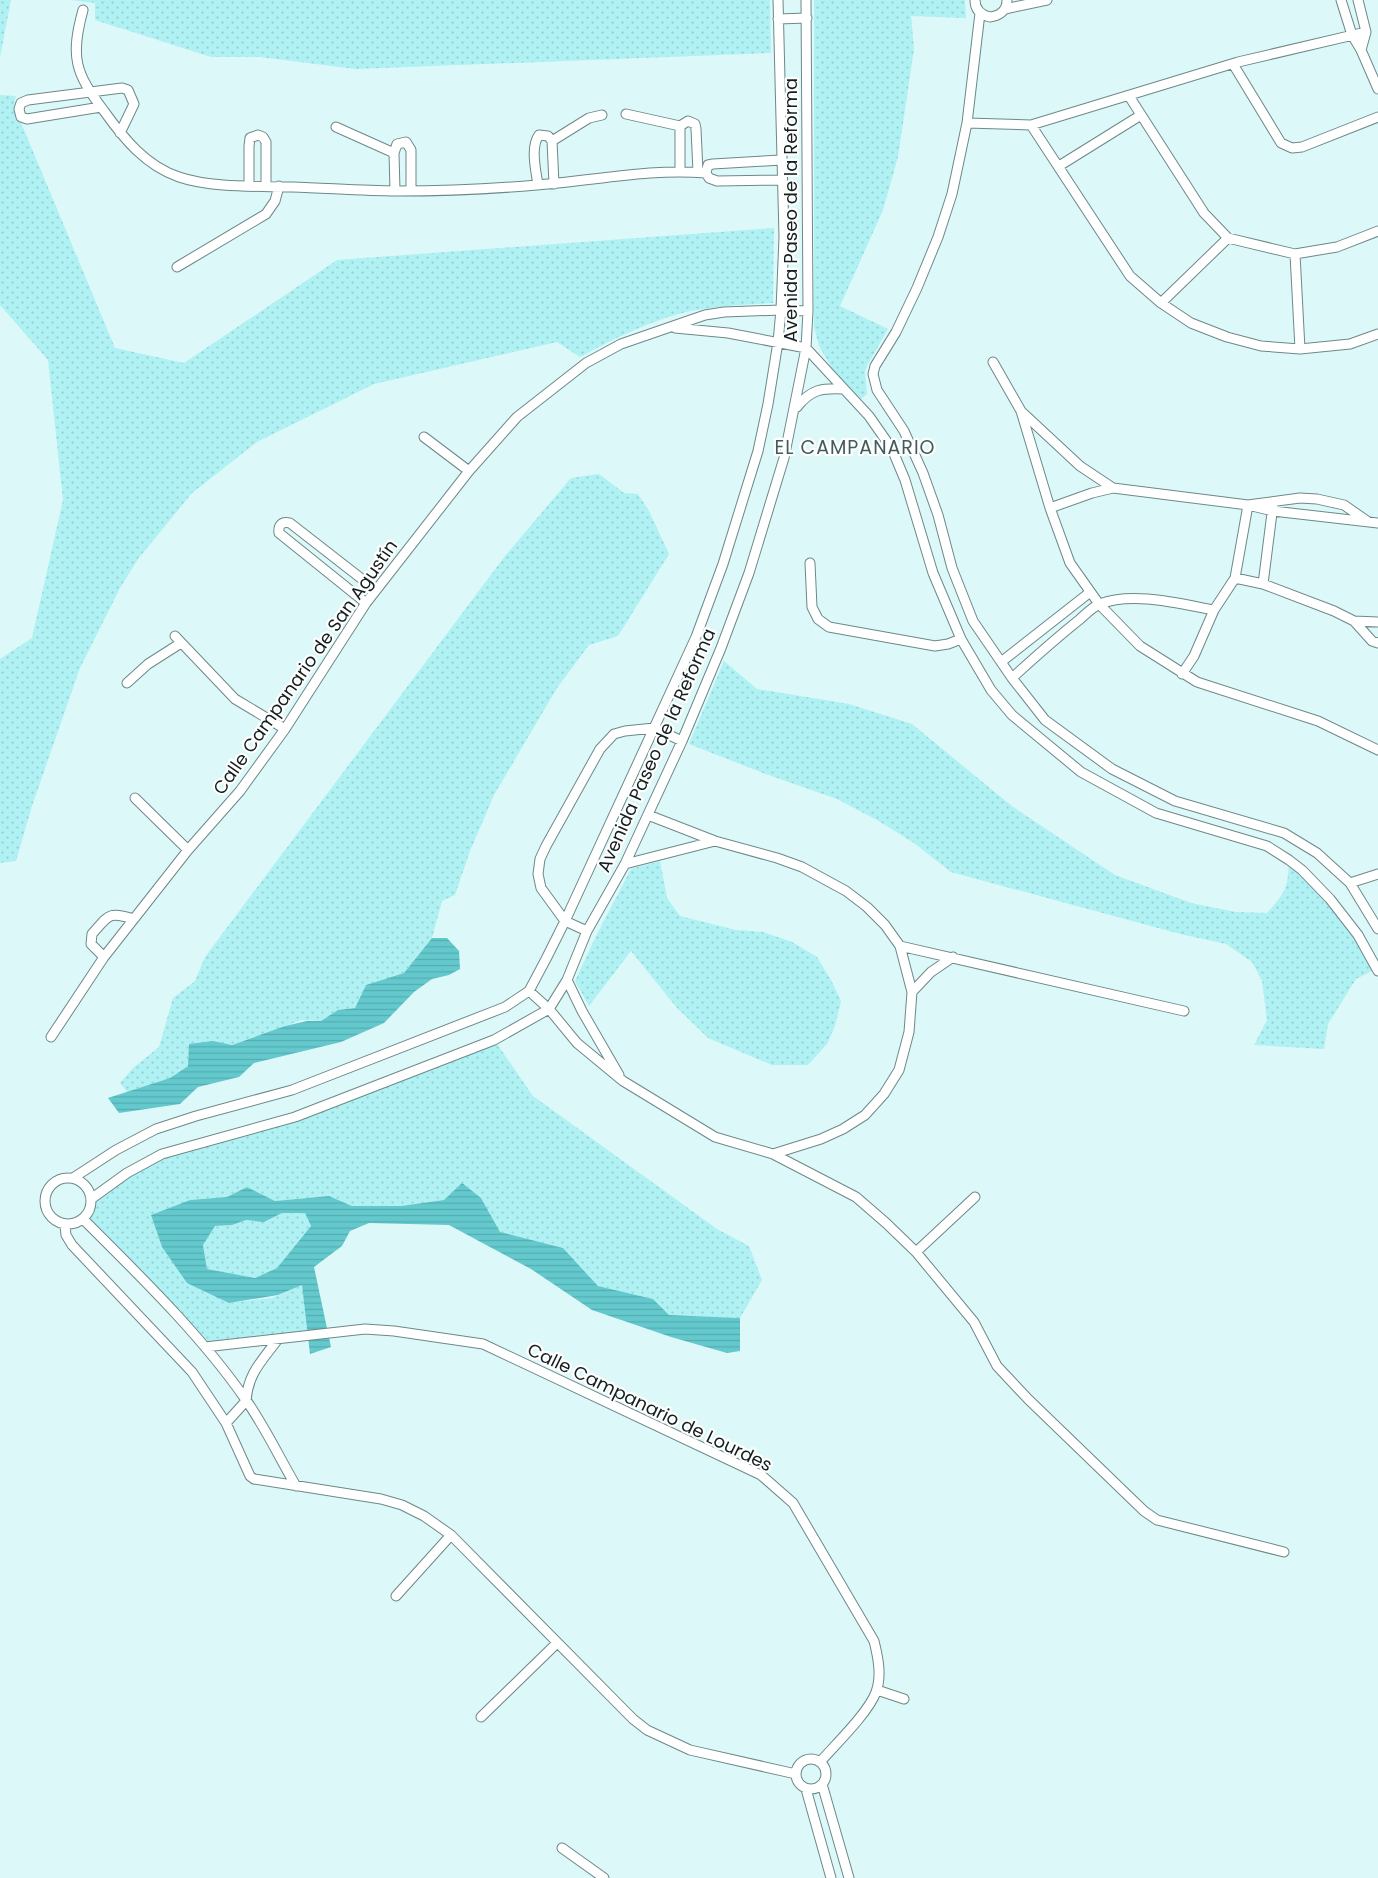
<svg xmlns="http://www.w3.org/2000/svg" width="1378" height="1878" viewBox="0 0 1378 1878" font-family="Poppins,sans-serif">
	<style>
		.grass { fill: url(#grass-dots) }
		.water { fill: url(#water-rules); fill-rule: evenodd }
		.lines { fill: none; stroke-linecap: round; stroke-linejoin: round }
		.street-casing { stroke: #6e8888; stroke-width: 11 }
		.street { stroke: #fff; stroke-width: 9 }
		.labels { text-anchor: middle; dominant-baseline: central; stroke-width: 4.5; stroke-linejoin: round; paint-order: stroke }
		.street-label { font-size: 18px; fill: #141e1e; stroke: #fefefe }
		.neighbourhood-label { font-size: 19px; letter-spacing: 1px; fill: #435b5c; stroke: #fefefe }
	</style>
	<defs>
		<pattern id="grass-dots" width="8" height="8" patternUnits="userSpaceOnUse" patternTransform="scale(1.25)"><rect width="8" height="8" fill="#b0f1f3"/><path d="M2 2h.1M6 6h.1" fill="none" stroke="#96ced0" stroke-width="1.8" stroke-linecap="round"/></pattern>
		<pattern id="water-rules" width="6" height="5" patternUnits="userSpaceOnUse" patternTransform="scale(1.25)"><rect width="6" height="5" fill="#63c9cd"/><path d="M0 2.5h6" fill="none" stroke="#55acb0"/></pattern>
	</defs>
	<rect width="100%" height="100%" fill="#dcf8f8"/>
	<path class="grass" d="M0,0H11L0,57Z
		M71,0H770L771,53L356,69L260,57H211L95,20V3Z
		M814,0H965L966,18L911,16L914,49L898,157L883,210L840,306L888,329L867,366L865,372L867,394L861,399L833,370L819,346L814,327Z
		M0,95L16,96C12,107 16,115 22,125L115,348L184,363L337,260L774,228L773,303C742,305 709,306 678,314C644,324 611,340 580,357L557,342L374,384L257,442L192,493L138,559L120,588L80,668L32,806L16,861L0,863V659L32,638L63,500L48,360L0,305Z
		M599,474L624,493L638,494L649,511L669,554L618,636L589,645L557,688L494,795L470,851L455,895L442,901L432,938L404,973L366,985L355,1008L338,1010L321,1021L302,1020L231,1045L213,1041L188,1066L170,1078L127,1092L120,1083L133,1068L159,1047L173,998L195,981L205,957L505,556L571,478Z
		M724,661L757,689L849,704L912,724L1013,807L1115,875L1191,903L1236,912L1267,913C1286,892 1288,888 1289,860L1330,899L1376,969L1356,979L1328,1024L1324,1049L1254,1045L1267,1020L1262,981L1252,962L1226,944L1180,934L951,872L914,843L877,820L837,799L763,773L689,744Z
		M660,861L667,898L680,916L736,930L763,932L792,942L817,957L831,980L841,1001L835,1026L827,1044L808,1065H772L708,1038L677,1008L631,951L589,1006L575,981L597,934L631,869Z
		M495,1041L533,1096L717,1229L749,1246L762,1280L740,1318L669,1315L653,1299L598,1286L563,1248L499,1232L481,1198L444,1200L401,1206H352L329,1196L275,1201L247,1187L227,1197L190,1200L151,1215L162,1247L229,1303L272,1298L302,1285L308,1336L206,1346L85,1218L91,1207V1199L166,1155L210,1144Z
		M282,1213H305L311,1226L277,1268L255,1278L207,1269L203,1245L215,1226L232,1225L246,1220L264,1222Z"/>
	<path class="water" d="M432,938H447L459,951L460,969L449,975L432,979L414,992L384,1023L341,1042L254,1063L239,1077L198,1087L180,1104L119,1113L108,1098L170,1078L188,1066L189,1044L213,1041L232,1045L285,1026L307,1021H321L338,1010L355,1008L366,985L404,973Z
		M462,1183L481,1198L500,1232L563,1248L598,1286L653,1299L669,1315L740,1318V1351L727,1353L671,1337L592,1310L531,1269L449,1225L369,1223L350,1231L342,1246L314,1267L331,1347L310,1354L302,1285L278,1295L229,1303L187,1283L162,1247L151,1215L190,1200L227,1197L247,1187L275,1201L329,1196L352,1206H401L444,1200ZM282,1213H305L311,1226L277,1268L255,1278L207,1269L203,1245L215,1226L232,1225L246,1220L264,1222Z"/>
	<g class="lines">
		<defs>
			<path id="street" d="M975,0C975,10 981,15 990,17C1000,16 1007,10 1007,0
				M1341,0L1352,35L1361,50L1378,89
				M1358,0L1366,32L1361,50
				M1005,9L1047,0
				M83,10C70,57 75,73 104,111C124,139 146,166 179,177C211,188 258,186 292,187C327,188 362,191 397,191C444,191 491,189 537,185C593,181 650,168 706,173L709,178L717,181L782,180
				M980,13L967,123L952,194L938,237L917,288L896,332L875,366L873,374L877,390L904,431L923,473L938,515L952,568L973,621L1012,678L1045,720L1112,769L1175,801L1284,833L1317,853L1350,883L1378,929
				M778,19L807,18
				M1233,64L1281,143L1292,148L1302,147L1378,117
				M1129,96L1204,213L1228,238L1295,254L1337,247L1378,231
				M101,107L27,119L21,117L19,109L21,103L28,100L122,88L128,90L134,104L120,133
				M626,114L680,126
				M967,123L1031,125L1238,62L1366,32
				M1031,125L1130,276L1161,303L1191,323L1227,337L1261,346L1300,349L1350,344L1378,334
				M336,127L394,153
				M552,141L589,118L602,115
				M1059,166L1141,115
				M680,172V126L688,121L695,124L696,129L698,172
				M706,173L708,165L713,164L781,160
				M249,185V146L250,138L258,135L263,137L266,142V186
				M538,185C536,171 530,147 539,135L548,136L552,141L554,184
				M395,191L394,153L397,144L406,142L411,150V191
				M1295,254L1300,349
				M177,267L266,214L275,201L279,186
				M1161,303L1228,238
				M675,328L728,333L806,348L869,416L892,449L905,480L933,573L961,639L991,690L1012,715L1081,772L1156,813L1267,846L1289,860L1302,870L1330,899L1358,935L1378,971
				M993,362L1021,411L1050,508L1070,563L1099,604L1140,646L1197,682L1318,721L1378,750
				M797,407C811,389 822,388 844,389
				M1023,413L1080,466L1113,488L1248,505L1273,511L1378,523
				M424,437L469,471
				M1050,508L1092,493L1113,488
				M810,563L812,607L818,619L829,627L935,646L948,644L961,639
				M1235,578L1248,505L1300,498L1317,499L1344,505L1367,521
				M1263,584L1273,505
				M366,603L279,533C278,525 282,521 290,523L376,590
				M1354,621L1378,622
				M175,636L235,699L285,729
				M1001,662L1089,593
				M1182,674L1194,656L1214,610
				M1012,678C1034,658 1055,639 1079,620C1085,615 1092,607 1100,604C1132,591 1181,604 1214,610L1235,578L1263,584L1334,611L1354,621L1372,641L1378,643
				M127,683L148,664L181,643
				M135,798L188,850
				M625,864L715,841
				M1350,883L1378,874
				M587,931L565,921L541,888L538,874L540,859L546,846L600,749L614,734L625,731L654,728L682,741
				M900,946L1184,1011
				M104,957L91,944L92,934C109,915 108,911 134,919
				M567,980L582,1011L619,1075
				M529,991L549,1009L577,1043L623,1081L715,1137L773,1154L821,1139L843,1129L865,1115L884,1094L899,1070L909,1032L912,992L900,946L885,925L867,907L846,891L802,867L777,858L715,841L648,815
				M912,992L931,972L953,957
				M51,1037L104,957L188,850L240,791L285,729L366,603L469,471L517,417L586,363L621,344L705,315L724,312L781,310L808,311
				M773,1154L856,1197L886,1223L916,1252L974,1322L997,1366L1028,1399L1144,1511L1157,1520L1284,1552
				M45 1201a23 23 0 1 1 46 0a23 23 0 1 1-46 0Z
				M73,1178L116,1150L156,1129L196,1116L292,1090L505,1007L529,991L546,959L565,921L696,637L723,564L758,451L768,404L778,342L781,310L784,237L778,0
				M91,1199L127,1173L162,1154L295,1117L494,1040L549,1009L567,980L587,931L625,864L682,741L721,648L749,573L784,458L806,348L808,311L806,0
				M83,1219C139,1275 201,1335 246,1400C265,1427 279,1457 296,1486
				M65,1225L66,1235L72,1245L192,1372L226,1423L250,1476L254,1479L381,1499L402,1505L424,1516L451,1535L633,1719L647,1730L690,1750L796,1774
				M916,1252L975,1197
				M205,1347L365,1329L394,1331L483,1344L761,1475L793,1503L874,1641C878,1657 882,1676 876,1692C869,1712 835,1745 820,1762
				M226,1423L246,1401C248,1373 262,1361 278,1339
				M396,1596L451,1535
				M877,1690L904,1699
				M481,1717L557,1643
				M796 1774a15 15 0 1 1 30 0a15 15 0 1 1-30 0Z
				M822,1784L849,1878
				M806,1789L831,1878
				M562,1848L604,1878"/>
		</defs>
		<use href="#street" class="street-casing"/>
		<use href="#street" class="street"/>
	</g>
	<g class="labels">
		<g class="street-label">
			<text transform="translate(790 210) rotate(-90)">Avenida Paseo de la Reforma</text>
			<text transform="translate(305 667) rotate(-55)">Calle Campanario de San Agustín</text>
			<text transform="translate(656 750) rotate(-66)">Avenida Paseo de la Reforma</text>
			<text transform="translate(650 1407) rotate(26)">Calle Campanario de Lourdes</text>
		</g>
		<g class="neighbourhood-label">
			<text x="855" y="447">EL CAMPANARIO</text>
		</g>
	</g>
</svg>
